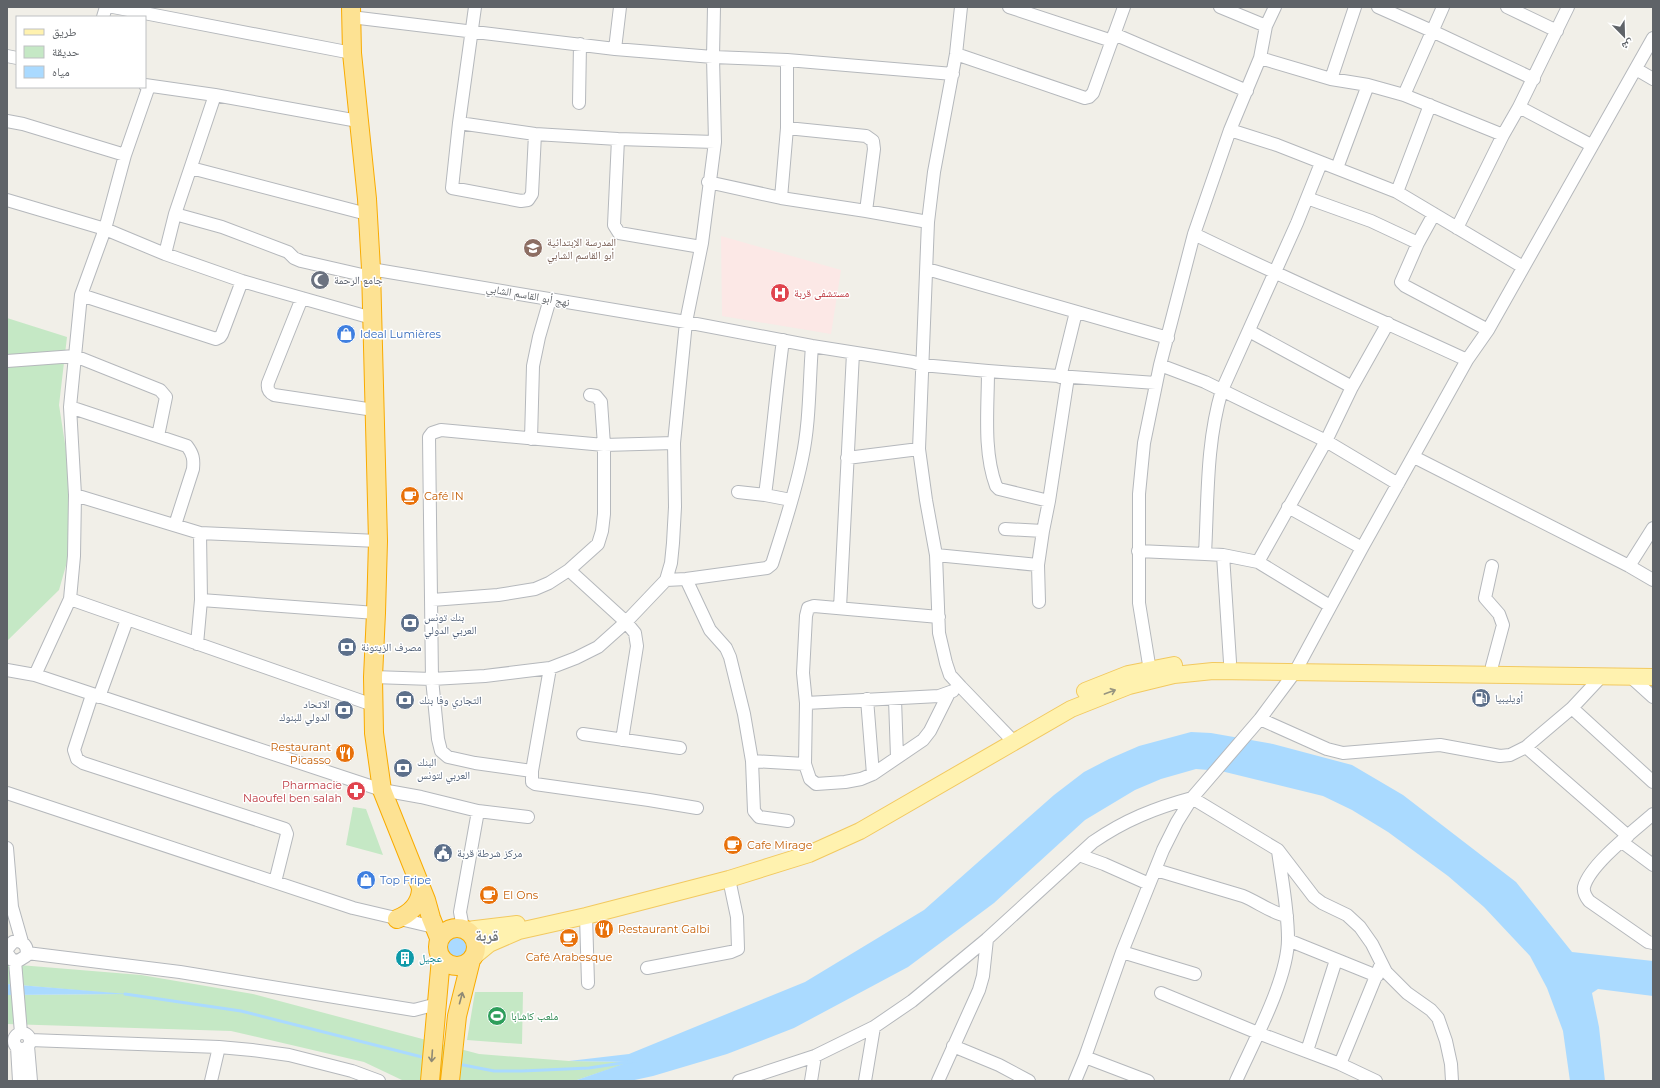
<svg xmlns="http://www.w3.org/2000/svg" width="1660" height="1088" viewBox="0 0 1660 1088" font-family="Montserrat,'Noto Naskh Arabic',sans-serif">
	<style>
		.medical { fill: #fce8e6 }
		.green { fill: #c5e8c5 }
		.water { fill: #aadaff }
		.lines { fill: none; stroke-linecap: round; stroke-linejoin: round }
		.stream { stroke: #aadaff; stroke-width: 3 }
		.minor-casing { stroke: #b5b8bc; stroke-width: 14 }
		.major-casing { stroke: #f2c960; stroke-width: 18 }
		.highway-casing { stroke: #f9ab00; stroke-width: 20 }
		.minor { stroke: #fff; stroke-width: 12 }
		.major { stroke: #fff2af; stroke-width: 16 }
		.highway { stroke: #fde293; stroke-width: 18 }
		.oneway { stroke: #979581 }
		.oneway2 { stroke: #8e8975 }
		.labels { text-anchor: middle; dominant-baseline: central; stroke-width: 3; stroke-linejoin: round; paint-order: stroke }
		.education-label { font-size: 11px; fill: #785e54; stroke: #fff; text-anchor: start }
		.worship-label { font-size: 11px; fill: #5b616d; stroke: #fff; text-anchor: start }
		.health-label { font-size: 11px; fill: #be3a42; stroke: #fff; text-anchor: start }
		.street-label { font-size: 11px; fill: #5f6368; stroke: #fff }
		.shop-label { font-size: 11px; fill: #366cbe; stroke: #fff; text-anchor: start }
		.food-label { font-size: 11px; fill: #c56008; stroke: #fff; text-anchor: start }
		.service-label { font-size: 11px; fill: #4e5e75; stroke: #fff; text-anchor: start }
		.culture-label { font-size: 11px; fill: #0d838f; stroke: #fff; text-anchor: start }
		.leisure-label { font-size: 11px; fill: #27864d; stroke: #fff; text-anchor: start }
		.district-label { font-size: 15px; font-weight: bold; fill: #70757a; stroke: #fff }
	</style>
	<rect width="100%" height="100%" fill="#f1efe8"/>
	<path class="medical" d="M721,236L841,270L831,334L722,316Z"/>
	<path class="green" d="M7,318L67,337L59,405L72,489L69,555L59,590L7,641Z
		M353,807L366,809L383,855L346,845Z
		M7,964L141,975L253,994L479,1054L569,1061L631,1062L574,1081H404L364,1062L231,1031L7,1024V995L121,994L7,984Z
		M475,992H523L522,1044L467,1040Z"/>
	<path class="water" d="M1191,732L1211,733L1273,744L1352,765L1403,795L1516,882L1572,952L1653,961V996L1598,989L1592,993L1599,1027L1605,1081H1570L1563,1031L1547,988L1530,956L1484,907L1448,876L1388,832L1352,810L1323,796L1221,771L1196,769L1161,779L1135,790L1085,820L994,903L908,967L794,1028L727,1054L653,1076L630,1081H574L629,1062L569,1061L629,1054L805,982L924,910L1054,795L1084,772L1109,759L1139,746Z
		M442 947a15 15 0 1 1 30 0a15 15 0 1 1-30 0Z
		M7,984L128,994L7,995Z"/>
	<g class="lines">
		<path class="stream" d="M125,994L241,1011L426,1058
			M458,1064L494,1071H522L589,1068L635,1061"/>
		<defs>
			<path id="minor" d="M113,7L352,53
				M475,7L459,123L452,188L521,201L528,200L532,194L535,134
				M961,7L956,54L934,172L928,222L919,449L926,500L936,555L939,633L946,663L950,675L961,687L1014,742
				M1009,7L1112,41
				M1220,7L1266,26
				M1378,7L1432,31L1534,79
				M1507,7L1557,31
				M1568,7L1519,107L1591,145
				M103,17L106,7
				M351,17L615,49L713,57L787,60L953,74
				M1114,34L1247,91
				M615,49L620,7
				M956,54L1085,98L1089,97L1093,93L1124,7
				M7,56L17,58
				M1260,58L1331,79L1368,85L1404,95L1503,135
				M1636,69L1653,79
				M1331,79L1355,7
				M145,85L215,95L358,121
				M1404,95L1443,7
				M579,103L580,44
				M7,121L23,124L125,155
				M459,123L535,134L618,139L715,142
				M787,128L866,136L873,141L874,149L866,211
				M1230,130L1277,145L1397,192L1523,267
				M618,139L614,225L619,233L701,247
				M1321,163L1297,223L1222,390C1206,443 1208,499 1205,554L1223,555L1258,562L1330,606
				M191,168L367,214
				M1337,168L1368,85
				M708,182L781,198L866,211L928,222
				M1397,192L1430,105
				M781,198L787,128V60
				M1307,198L1371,221L1418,243
				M7,200L105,229L165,254L242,281L372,318
				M175,214L222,227L288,252L294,258L301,261L371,277
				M1434,214L1418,243L1401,282L1405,286L1488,330
				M1457,228L1503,135L1519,107
				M1194,234C1284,278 1376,318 1467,360
				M165,254L175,214L215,95
				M371,269L686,322L812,346L913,362L922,365L988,371L1156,383
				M927,269L1168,338
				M81,295L216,339L220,337L222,334L242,281
				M302,298L268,383C267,389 268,392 274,395L374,410
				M1249,331L1352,387
				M7,361L75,356L160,390L166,397L158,436
				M1160,365L1205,382L1326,441L1398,484
				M988,371C988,408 983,451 996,486L999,489L1049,501
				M1060,377L1076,312
				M70,407L187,446C193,454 194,459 193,469L175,525
				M531,439L533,366L539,337L550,299
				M1414,457L1629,566L1653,580
				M847,458L919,449
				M738,492L765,495L791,500
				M75,495L200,533L378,541
				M765,495C772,443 776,392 783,340
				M1288,507L1362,548
				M1005,529L1043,531L1049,501L1068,377
				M1138,551L1205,554
				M936,555L1038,565
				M1223,555L1230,662
				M1258,562L1326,441L1352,387L1388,323
				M1492,566L1485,598L1499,614L1503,625L1492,666
				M1629,566L1653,528
				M569,570L626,622L635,633L637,646L622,740
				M686,579L710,630L726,648L730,657L744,714L752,761L754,811L759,817L788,821
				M666,580L686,579L767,568L772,564C783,529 795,494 802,459C810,422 809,383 812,346
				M70,599L373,705
				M201,600L376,613
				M432,600L498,595L535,589L549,583L569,570L598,544L602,531L604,514V445L601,402L596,396L590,395
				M1039,602L1038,565L1043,531
				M840,608L853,353
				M197,644L201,600L200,533
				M550,668L532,771L475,763L448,757L441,751L438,739L432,679L429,437L432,433L441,430L604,445L674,443
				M7,670L35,675L382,790L421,797L478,811L528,817
				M35,675L70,599L74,556L75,495L70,407L81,295L105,229L125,155L149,86
				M373,677L432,679L485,676L550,668L576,658L598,647L626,622L666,580L671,563L673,543L675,507L674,443L686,322L702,243L715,142L713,57L714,7
				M1151,677L1139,603V494L1144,443L1160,365L1194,234L1230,130L1260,58L1266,26L1275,7
				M1632,678L1653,697
				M92,695L74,750L77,759L83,763L285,829L287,834L275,882
				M99,697L127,620
				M867,699L873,774
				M895,699L897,757
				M806,703L939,696L953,691
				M1572,708L1653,782
				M1260,719L1327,749L1343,753L1440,745L1500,756L1510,755L1526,747L1572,708L1601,677
				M583,734L680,748
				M1526,747L1628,836
				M752,761L805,764L806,703L803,673L806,616L808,608L814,606L939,617
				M805,764L810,779L816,784L845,782L861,779L873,774L923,740L930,731L949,693
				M532,771V782L535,784L649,800L697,808
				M7,793L353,908L434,927
				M1653,814C1635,830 1590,864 1584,887C1583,892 1586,897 1589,901L1648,942L1653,943
				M1622,842L1653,865
				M7,848L12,907L22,942
				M1079,855L1104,864L1149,884
				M1156,870L1243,896C1258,902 1271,913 1287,916
				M586,916L588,983
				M463,928L460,912L478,811
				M1288,940L1377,976
				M7,949L13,942C22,939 29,946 26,956L18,961L12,960L7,953
				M1122,952L1195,974
				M27,953L180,972L414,1010L437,1004
				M15,961L21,1033
				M647,968L731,952L738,949L737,917L729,879
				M1161,993L1258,1033L1340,1064L1376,1081
				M14 1041a8 8 0 1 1 16 0a8 8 0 1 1-16 0Z
				M30,1040L219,1047L252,1050L289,1055L352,1071L379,1081
				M28,1046L31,1081
				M953,1046L999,1065L1029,1081
				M17,1047L19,1081
				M1307,1051L1336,960
				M1085,1057L1148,1081
				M1340,1064L1381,964
				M211,1081L219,1047
				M739,1081L815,1056L874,1027L912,1001L987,939L1093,842C1125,820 1155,808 1192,798L1278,850L1314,897L1322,903L1347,915L1360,927L1372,944L1386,972L1407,993L1431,1010L1438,1018L1446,1041L1451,1064L1452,1081
				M811,1081L815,1056
				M865,1081L874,1027
				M938,1081L979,990L983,976L987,939
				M1075,1081L1085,1057L1122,952L1163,850L1177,822L1192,798L1260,719L1295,672L1362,548L1467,360L1488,330L1653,38
				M1236,1081C1253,1043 1288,979 1288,939C1288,909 1282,880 1278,851"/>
			<path id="major" d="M1085,691L1128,674L1174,665
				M467,930L517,924
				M472,958L489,944L519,931L586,916L729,879L809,854L860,831L1071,709L1129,686L1174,675L1213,671L1653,677"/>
			<path id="highway" d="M351,7L352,53L367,199L371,269L378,541L376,613L373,677L374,733L382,790L426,900L431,918L439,938
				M397,919C410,914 420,904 421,890
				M438 947a19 19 0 1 1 38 0a19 19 0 1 1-38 0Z
				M430,1081L441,958
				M450,1081L457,1016L471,960"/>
		</defs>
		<use href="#minor" class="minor-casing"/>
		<use href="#major" class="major-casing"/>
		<use href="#highway" class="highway-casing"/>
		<use href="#minor" class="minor"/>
		<use href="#major" class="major"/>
		<use href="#highway" class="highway"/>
	</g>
	<defs><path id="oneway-shaft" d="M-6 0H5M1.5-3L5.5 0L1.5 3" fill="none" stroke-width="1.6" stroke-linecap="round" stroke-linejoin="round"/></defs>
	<use class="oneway" href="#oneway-shaft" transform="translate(1110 692) rotate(-20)"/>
	<g class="oneway2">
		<use href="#oneway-shaft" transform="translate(461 998) rotate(-75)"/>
		<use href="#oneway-shaft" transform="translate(432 1056) rotate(94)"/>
	</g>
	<defs>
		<symbol id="school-disc" viewBox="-11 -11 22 22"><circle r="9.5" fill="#8d6e63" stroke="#fff"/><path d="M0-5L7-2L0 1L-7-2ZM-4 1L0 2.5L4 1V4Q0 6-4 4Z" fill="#fff"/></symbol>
		<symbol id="mosque-disc" viewBox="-11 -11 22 22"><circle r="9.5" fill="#6b7280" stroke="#fff"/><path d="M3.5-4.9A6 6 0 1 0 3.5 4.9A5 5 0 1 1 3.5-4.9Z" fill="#fff"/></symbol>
		<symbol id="hospital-disc" viewBox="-11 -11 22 22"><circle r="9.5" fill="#e0444e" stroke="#fff"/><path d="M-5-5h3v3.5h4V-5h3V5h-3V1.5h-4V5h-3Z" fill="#fff"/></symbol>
		<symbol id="shop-disc" viewBox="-11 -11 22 22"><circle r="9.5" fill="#3f7fe0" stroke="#fff"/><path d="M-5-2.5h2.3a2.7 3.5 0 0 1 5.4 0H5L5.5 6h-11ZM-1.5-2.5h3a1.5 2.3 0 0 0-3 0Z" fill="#fff"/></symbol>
		<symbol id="cafe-disc" viewBox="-11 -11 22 22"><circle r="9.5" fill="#e8710a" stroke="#fff"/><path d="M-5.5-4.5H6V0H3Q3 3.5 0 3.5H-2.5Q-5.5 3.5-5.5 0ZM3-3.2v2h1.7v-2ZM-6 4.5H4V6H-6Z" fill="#fff"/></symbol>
		<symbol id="bank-disc" viewBox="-11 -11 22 22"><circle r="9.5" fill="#5c6f8a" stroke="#fff"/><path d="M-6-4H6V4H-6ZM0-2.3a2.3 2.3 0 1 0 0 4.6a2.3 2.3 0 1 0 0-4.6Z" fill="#fff"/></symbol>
		<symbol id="fuel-disc" viewBox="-11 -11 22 22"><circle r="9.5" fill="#5c6f8a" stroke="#fff"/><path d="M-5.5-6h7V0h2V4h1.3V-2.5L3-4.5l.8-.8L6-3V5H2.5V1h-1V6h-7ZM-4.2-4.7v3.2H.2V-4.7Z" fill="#fff"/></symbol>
		<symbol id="restaurant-disc" viewBox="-11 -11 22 22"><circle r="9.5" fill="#e8710a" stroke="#fff"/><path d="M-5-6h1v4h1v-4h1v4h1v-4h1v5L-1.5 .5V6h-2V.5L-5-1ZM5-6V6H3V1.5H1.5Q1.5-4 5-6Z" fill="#fff"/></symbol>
		<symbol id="pharmacy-disc" viewBox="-11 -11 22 22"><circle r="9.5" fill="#e0444e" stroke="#fff"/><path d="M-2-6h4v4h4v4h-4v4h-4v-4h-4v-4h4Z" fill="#fff"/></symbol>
		<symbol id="civic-disc" viewBox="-11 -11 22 22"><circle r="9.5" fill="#5c6f8a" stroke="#fff"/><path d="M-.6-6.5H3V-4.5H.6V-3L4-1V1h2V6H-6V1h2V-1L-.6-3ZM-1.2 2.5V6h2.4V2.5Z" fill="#fff"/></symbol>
		<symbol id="building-disc" viewBox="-11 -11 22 22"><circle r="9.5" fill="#0f9aa8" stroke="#fff"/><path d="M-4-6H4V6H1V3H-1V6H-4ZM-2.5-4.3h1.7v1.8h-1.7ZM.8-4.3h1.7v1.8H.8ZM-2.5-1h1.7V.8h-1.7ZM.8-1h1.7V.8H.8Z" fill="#fff"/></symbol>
		<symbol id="stadium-disc" viewBox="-11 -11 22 22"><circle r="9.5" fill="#2e9e5b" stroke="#fff"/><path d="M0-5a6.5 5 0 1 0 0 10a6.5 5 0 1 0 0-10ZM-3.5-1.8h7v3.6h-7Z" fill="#fff"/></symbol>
	</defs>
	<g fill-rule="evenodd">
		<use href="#school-disc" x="522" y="237" width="22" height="22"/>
		<use href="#mosque-disc" x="309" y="269" width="22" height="22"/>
		<use href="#hospital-disc" x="769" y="282" width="22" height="22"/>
		<use href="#shop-disc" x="335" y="323" width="22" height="22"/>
		<use href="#cafe-disc" x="399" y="485" width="22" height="22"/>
		<use href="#bank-disc" x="399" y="612" width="22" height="22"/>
		<use href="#bank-disc" x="336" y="636" width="22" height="22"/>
		<use href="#fuel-disc" x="1470" y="687" width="22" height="22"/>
		<use href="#bank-disc" x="394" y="689" width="22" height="22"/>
		<use href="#bank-disc" x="333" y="699" width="22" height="22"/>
		<use href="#restaurant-disc" x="334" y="742" width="22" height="22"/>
		<use href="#bank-disc" x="392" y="757" width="22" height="22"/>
		<use href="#pharmacy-disc" x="345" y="780" width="22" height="22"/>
		<use href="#cafe-disc" x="722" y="834" width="22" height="22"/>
		<use href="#civic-disc" x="432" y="842" width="22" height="22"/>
		<use href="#shop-disc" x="355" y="869" width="22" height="22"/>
		<use href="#cafe-disc" x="478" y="884" width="22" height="22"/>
		<use href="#restaurant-disc" x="593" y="918" width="22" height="22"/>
		<use href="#cafe-disc" x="558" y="927" width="22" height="22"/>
		<use href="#building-disc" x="394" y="947" width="22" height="22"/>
		<use href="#stadium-disc" x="486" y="1005" width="22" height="22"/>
	</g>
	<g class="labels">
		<g class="education-label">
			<text x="547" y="242">المدرسة الإبتدائية<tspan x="547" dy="13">أبو القاسم الشابي</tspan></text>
		</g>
		<g class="worship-label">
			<text x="334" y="280">جامع الرحمة</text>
		</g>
		<g class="health-label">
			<text x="794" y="293">مستشفى قربة</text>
			<text x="342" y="785" text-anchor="end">Pharmacie<tspan x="342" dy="13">Naoufel ben salah</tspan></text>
		</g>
		<g class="street-label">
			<text transform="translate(528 295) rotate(10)">نهج أبو القاسم الشابي</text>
		</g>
		<g class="shop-label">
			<text x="360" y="334">Ideal Lumières</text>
			<text x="380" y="880">Top Fripe</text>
		</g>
		<g class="food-label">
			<text x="424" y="496">Café IN</text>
			<text x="331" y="747" text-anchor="end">Restaurant<tspan x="331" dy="13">Picasso</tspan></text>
			<text x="747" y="845">Cafe Mirage</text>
			<text x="503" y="895">El Ons</text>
			<text x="618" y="929">Restaurant Galbi</text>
			<text x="569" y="957" text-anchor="middle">Café Arabesque</text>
		</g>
		<g class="service-label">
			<text x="424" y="617">بنك تونس<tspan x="424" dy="13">العربي الدولي</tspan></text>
			<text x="361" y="647">مصرف الزيتونة</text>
			<text x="1495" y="698">أويليبيا</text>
			<text x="419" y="700">التجاري وفا بنك</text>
			<text x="330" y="704" text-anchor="end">الاتحاد<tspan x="330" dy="13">الدولي للبنوك</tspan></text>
			<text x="417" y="762">البنك<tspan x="417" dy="13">العربي لتونس</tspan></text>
			<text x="457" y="853">مركز شرطة قربة</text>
		</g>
		<g class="culture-label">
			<text x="419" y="958">عجيل</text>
		</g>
		<g class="leisure-label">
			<text x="511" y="1016">ملعب كاشابا</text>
		</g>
		<g class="district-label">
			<text x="487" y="935">قربة</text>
		</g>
	</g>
	<rect width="1660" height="1088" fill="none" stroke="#5f6368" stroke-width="16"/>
	<rect x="16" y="16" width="130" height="72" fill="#ffffff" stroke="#bfc1c3"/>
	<rect x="24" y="29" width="20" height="6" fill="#fff2af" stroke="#bfc1c3"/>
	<text x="52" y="36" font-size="12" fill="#5f6368">طريق</text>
	<rect x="24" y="46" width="20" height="12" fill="#c5e8c5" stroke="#bfc1c3"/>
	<text x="52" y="56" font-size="12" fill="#5f6368">حديقة</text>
	<rect x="24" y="66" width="20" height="12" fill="#aadaff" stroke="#bfc1c3"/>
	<text x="52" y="76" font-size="12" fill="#5f6368">مياه</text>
	<g transform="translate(1624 36) rotate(157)" stroke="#ffffff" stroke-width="3" paint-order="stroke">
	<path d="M0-3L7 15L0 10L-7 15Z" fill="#5f6368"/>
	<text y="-6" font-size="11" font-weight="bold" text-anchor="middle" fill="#5f6368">ش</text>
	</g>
</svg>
